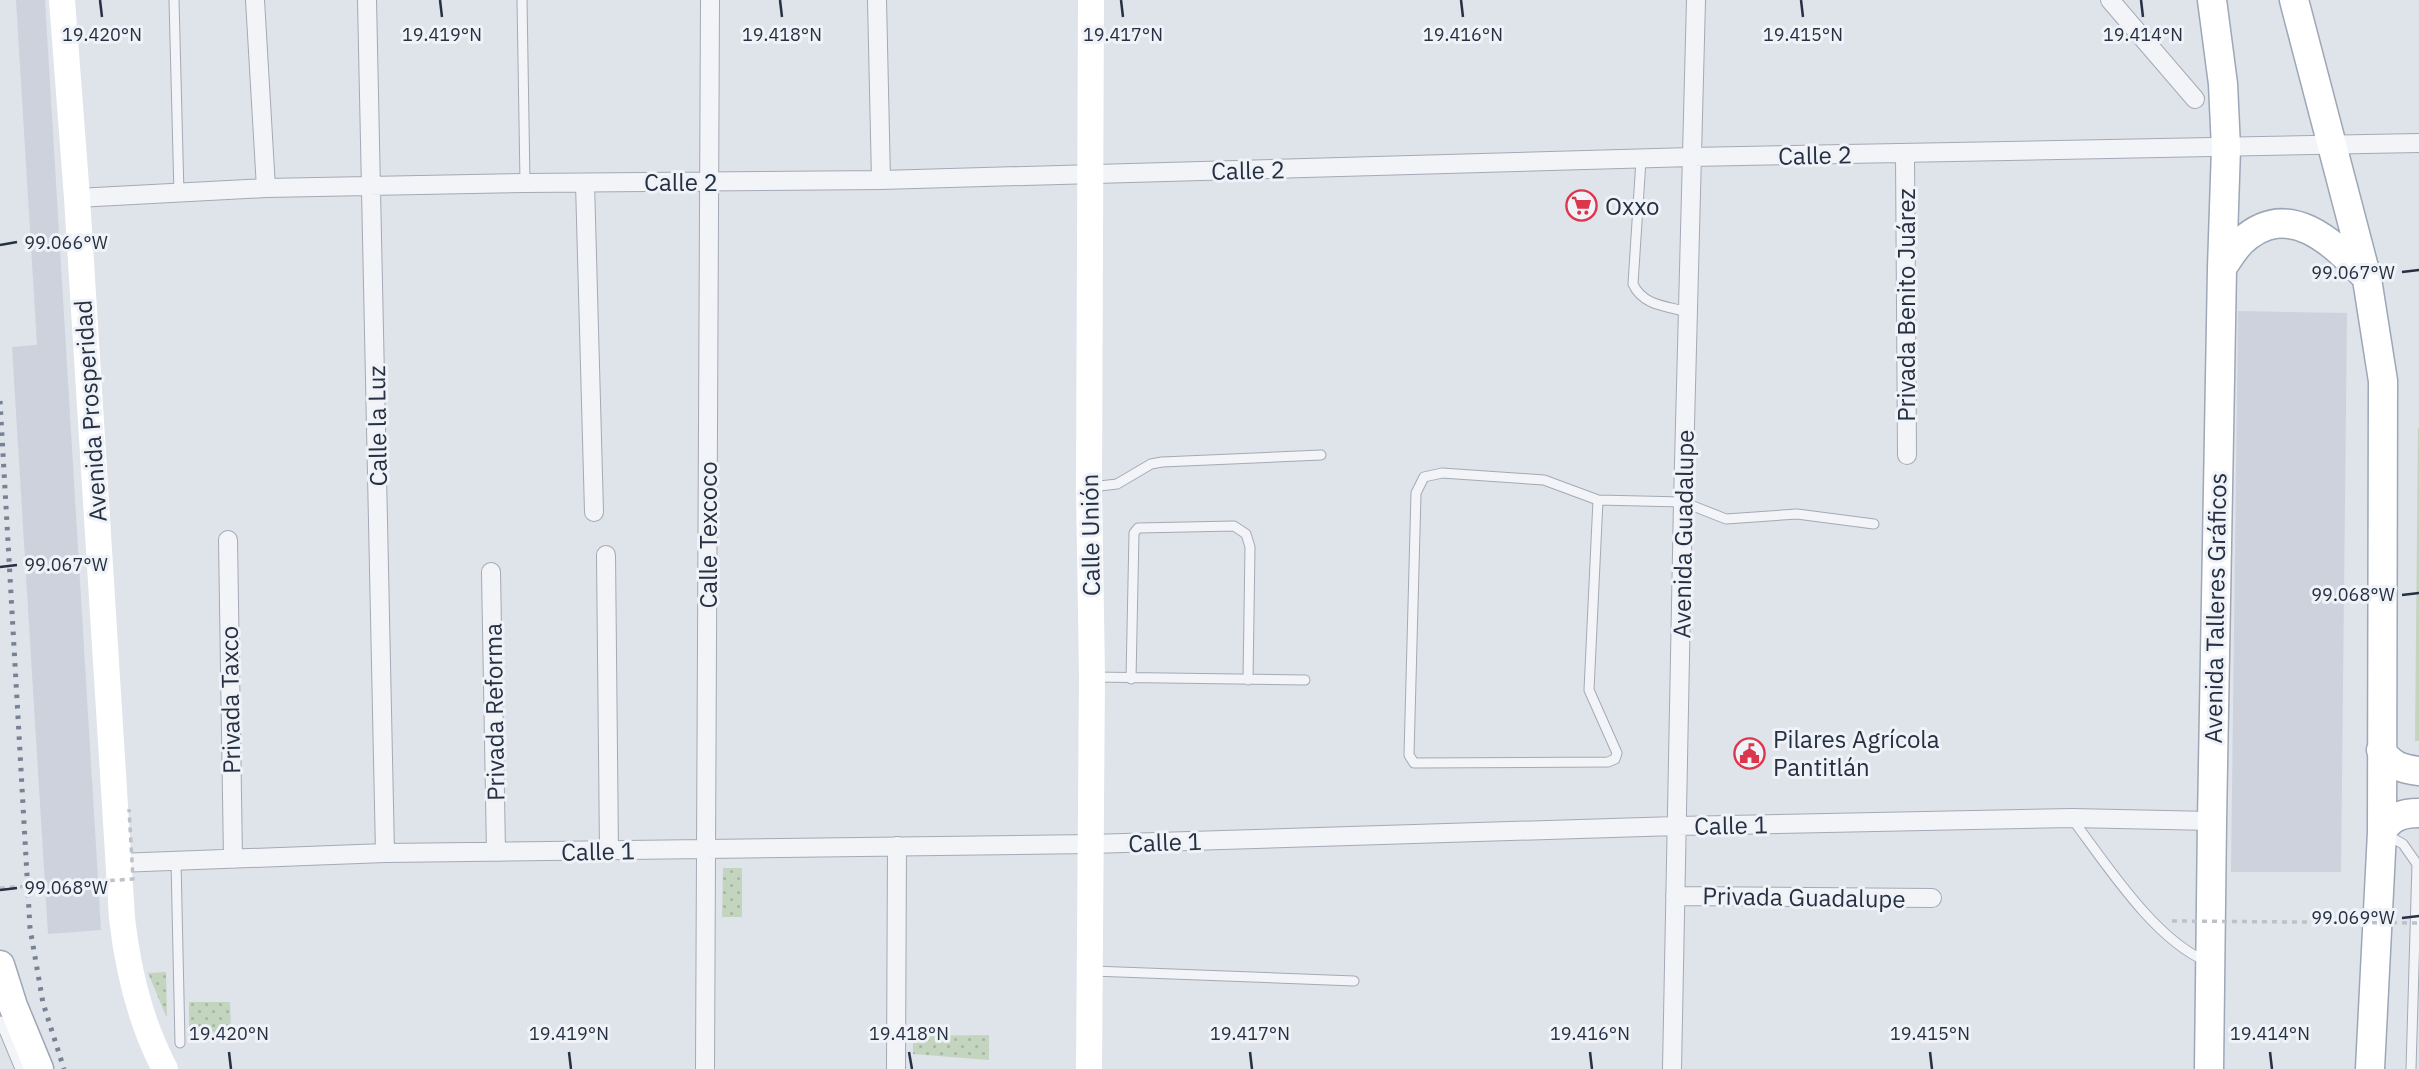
<svg xmlns="http://www.w3.org/2000/svg" width="2419" height="1069" viewBox="0 0 2419 1069" font-family="'IBM Plex Sans',sans-serif">
	<style>
		.built { fill: #cdd2dc }
		.grass { fill: url(#grass-dots) }
		.park { fill: #c4d5bf }
		.lines { fill: none; stroke-linecap: round; stroke-linejoin: round }
		.lane-casing { stroke: #a4aab5; stroke-width: 11 }
		.street-casing { stroke: #a4aab5; stroke-width: 20 }
		.primary-casing { stroke: #9da7b7; stroke-width: 31 }
		.lane { stroke: #f2f4f8; stroke-width: 9 }
		.street { stroke: #f2f4f8; stroke-width: 18 }
		.secondary { stroke: #fff; stroke-width: 26 }
		.primary { stroke: #fff; stroke-width: 28 }
		.rail { stroke: #778295; stroke-width: 5; stroke-dasharray: 3.5 7; stroke-linecap: butt }
		.path-bridge { stroke: #bdc1c9; stroke-width: 3.5; stroke-dasharray: 5 5; stroke-linecap: butt }
		.ticks { fill: none; stroke: #263043; stroke-width: 2.5 }
		.labels { text-anchor: middle; dominant-baseline: central; stroke-width: 6; stroke-linejoin: round; paint-order: stroke }
		.street-label { font-size: 24px; fill: #263043; stroke: #eff2f7 }
		.poi-label { font-size: 24px; fill: #263043; stroke: #eff2f7; text-anchor: start }
		.ticks-label { font-size: 18px; text-anchor: middle; fill: #263043; stroke: #eff2f7; stroke-width: 6; stroke-linejoin: round; paint-order: stroke }
	</style>
	<defs>
		<pattern id="grass-dots" width="8" height="8" patternUnits="userSpaceOnUse" patternTransform="scale(1.75)"><rect width="8" height="8" fill="#c4d5bf"/><path d="M2 2h.1M6 6h.1" fill="none" stroke="#a8b7a5" stroke-width="1.8" stroke-linecap="round"/></pattern>
	</defs>
	<rect width="100%" height="100%" fill="#dfe3ea"/>
	<path class="built" d="M16,0H45L101,930L48,934L12,347L37,345Z
		M2238,311L2347,313L2341,872H2231Z"/>
	<path class="grass" d="M723,868H742V917H722Z
		M166,972L167,1016H166L148,973Z
		M189,1002H230L231,1032L189,1033Z
		M989,1035V1060L913,1054V1036Z"/>
	<path class="park" d="M2418,428H2419V741H2415Z"/>
	<g class="lines">
		<defs>
			<path id="lane" d="M174,0L179,194
				M522,0L525,183
				M1641,160L1633,284C1643,306 1667,306 1688,312
				M1091,487L1117,484L1151,464L1162,462L1321,455
				M1598,500L1589,690L1617,753L1615,759L1608,762L1414,763L1409,755L1416,493L1424,477L1442,473L1544,480L1598,500L1683,502L1726,519L1797,514L1874,524
				M1094,677L1305,680
				M1131,679L1134,533L1138,528L1234,526L1246,534L1250,547L1248,680
				M2073,820C2106,864 2155,940 2206,961
				M2387,835L2403,844L2419,867
				M176,861L180,1043
				M1093,971L1354,981
				M0,1021L20,1069
				M2411,1069L2417,864"/>
			<path id="street" d="M255,0L266,188
				M367,0L385,853
				M877,0L881,180
				M2110,0L2195,99
				M1905,154L1907,455
				M585,183L594,512
				M77,198L266,188L525,183L881,180L1691,157L2419,143
				M228,540L233,859
				M606,555L609,851
				M491,572L496,852
				M118,863L385,853L1091,844L1676,826L2072,818L2212,821
				M1675,896L1932,898
				M705,1069C710,713 705,356 710,0
				M896,1069L897,846
				M1672,1069L1683,502L1696,0"/>
			<path id="primary" d="M2294,0L2367,279L2383,381L2382,832L2370,1069
				M2222,268C2228,259 2234,249 2241,242C2288,198 2333,242 2366,277
				M2381,750C2391,766 2402,769 2419,771
				M2382,832C2390,817 2402,813 2419,813
				M0,965L13,1006L39,1069
				M2209,1069L2212,821L2222,268L2226,148L2223,84L2212,0"/>
		</defs>
		<use href="#lane" class="lane-casing"/>
		<use href="#street" class="street-casing"/>
		<use href="#primary" class="primary-casing"/>
		<use href="#lane" class="lane"/>
		<use href="#street" class="street"/>
		<path class="secondary" d="M62,0L77,198L122,918C128,971 140,1022 165,1069
			M1089,1069L1092,677L1089,488L1091,0"/>
		<use href="#primary" class="primary"/>
		<path class="rail" d="M0,401L30,928L43,1003L64,1069"/>
		<path class="path-bridge" d="M0,888L133,879L129,809
			M2172,921L2419,923"/>
	</g>
	<path class="ticks" d="M100,0L102,17M440,0L442,17M780,0L782,17M1121,0L1123,17M1461,0L1463,17M1801,0L1803,17M2141,0L2143,17M0,245L17,242M2402,272L2419,270M0,567L17,565M2402,595L2419,593M0,890L17,888M2402,918L2419,916M229,1052L231,1069M569,1052L571,1069M909,1052L912,1069M1250,1052L1252,1069M1590,1052L1592,1069M1930,1052L1932,1069M2270,1052L2272,1069"/>
	<defs>
		<symbol id="supermarket-ring" viewBox="-11 -11 22 22"><circle r="9.5" fill="#eff2f7" stroke="#dc364c" stroke-width="1.5"/><path d="M-6-5.5h2.5l.6 2H6L4.5 2H-2.5L-4.4-4H-6ZM-1.5 3.2a1.3 1.3 0 1 0 .1 0ZM3 3.2a1.3 1.3 0 1 0 .1 0Z" fill="#dc364c"/></symbol>
		<symbol id="civic-ring" viewBox="-11 -11 22 22"><circle r="9.5" fill="#eff2f7" stroke="#dc364c" stroke-width="1.5"/><path d="M-.6-6.5H3V-4.5H.6V-3L4-1V1h2V6H-6V1h2V-1L-.6-3ZM-1.2 2.5V6h2.4V2.5Z" fill="#dc364c"/></symbol>
	</defs>
	<g fill-rule="evenodd">
		<use href="#supermarket-ring" x="1564" y="188" width="35" height="35"/>
		<use href="#civic-ring" x="1732" y="736" width="35" height="35"/>
	</g>
	<g class="labels">
		<g class="street-label">
			<text transform="translate(1815 155) rotate(-1)">Calle 2</text>
			<text transform="translate(1248 170) rotate(-1)">Calle 2</text>
			<text x="681" y="182">Calle 2</text>
			<text transform="translate(1906 305) rotate(-90)">Privada Benito Juárez</text>
			<text transform="translate(90 411) rotate(-94)">Avenida Prosperidad</text>
			<text transform="translate(377 426) rotate(-91)">Calle la Luz</text>
			<text transform="translate(1683 534) rotate(-89)">Avenida Guadalupe</text>
			<text transform="translate(708 535) rotate(-90)">Calle Texcoco</text>
			<text transform="translate(1090 535) rotate(-91)">Calle Unión</text>
			<text transform="translate(2215 608) rotate(-89)">Avenida Talleres Gráficos</text>
			<text transform="translate(230 700) rotate(-91)">Privada Taxco</text>
			<text transform="translate(494 712) rotate(-91)">Privada Reforma</text>
			<text transform="translate(1731 825) rotate(-1)">Calle 1</text>
			<text transform="translate(1165 842) rotate(-2)">Calle 1</text>
			<text transform="translate(598 851) rotate(-1)">Calle 1</text>
			<text transform="translate(1804 897) rotate(1)">Privada Guadalupe</text>
		</g>
		<g class="poi-label">
			<text x="1605" y="206">Oxxo</text>
			<text x="1773" y="739">Pilares Agrícola<tspan x="1773" dy="28">Pantitlán</tspan></text>
		</g>
	</g>
	<g class="ticks-label">
		<text x="102" y="41">19.420°N</text>
		<text x="442" y="41">19.419°N</text>
		<text x="782" y="41">19.418°N</text>
		<text x="1123" y="41">19.417°N</text>
		<text x="1463" y="41">19.416°N</text>
		<text x="1803" y="41">19.415°N</text>
		<text x="2143" y="41">19.414°N</text>
		<text x="66" y="249">99.066°W</text>
		<text x="2353" y="279">99.067°W</text>
		<text x="66" y="571">99.067°W</text>
		<text x="2353" y="601">99.068°W</text>
		<text x="66" y="894">99.068°W</text>
		<text x="2353" y="924">99.069°W</text>
		<text x="229" y="1040">19.420°N</text>
		<text x="569" y="1040">19.419°N</text>
		<text x="909" y="1040">19.418°N</text>
		<text x="1250" y="1040">19.417°N</text>
		<text x="1590" y="1040">19.416°N</text>
		<text x="1930" y="1040">19.415°N</text>
		<text x="2270" y="1040">19.414°N</text>
	</g>
</svg>
